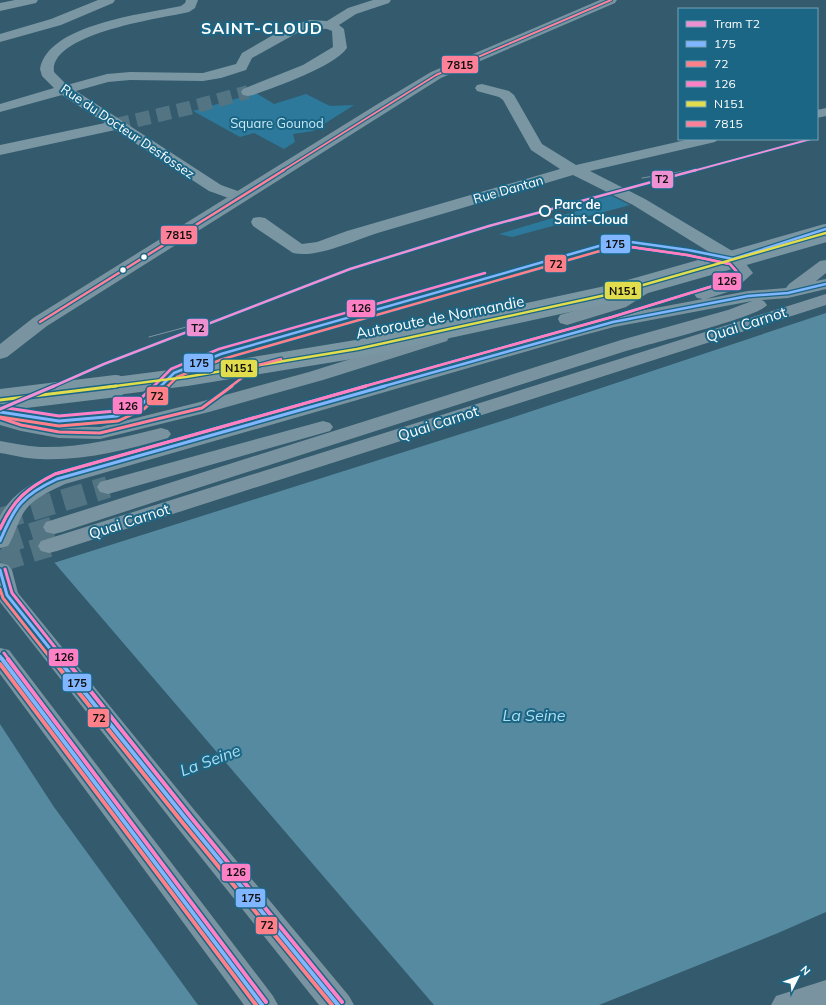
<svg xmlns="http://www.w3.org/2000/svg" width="826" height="1005" viewBox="0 0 826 1005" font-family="Mulish,sans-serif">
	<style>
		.green { fill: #2c799b }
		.water { fill: #568aa1 }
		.pier { fill: #335b6d }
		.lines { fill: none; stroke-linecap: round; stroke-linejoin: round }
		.minor-tunnel { stroke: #527483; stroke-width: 14; stroke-dasharray: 14 7; stroke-linecap: butt }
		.primary-tunnel { stroke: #527483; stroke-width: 22; stroke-dasharray: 22 11; stroke-linecap: butt }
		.minor { fill: #7a96a3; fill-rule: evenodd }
		.primary { fill: #7994a0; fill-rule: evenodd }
		.tram { stroke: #7a96a3; stroke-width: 1 }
		.motorway-bridge-far1 { stroke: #7a96a3; stroke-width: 18 }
		.motorway-bridge { stroke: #7a96a3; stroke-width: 22 }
		.bus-1-far2-casing { stroke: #1b6585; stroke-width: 5 }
		.bus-1-far1-casing { stroke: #1b6585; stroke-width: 6 }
		.bus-1-casing { stroke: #1b6585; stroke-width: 7 }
		.bus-2-far2-casing { stroke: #1b6585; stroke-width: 5 }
		.bus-2-far1-casing { stroke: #1b6585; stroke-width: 6 }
		.bus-2-casing { stroke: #1b6585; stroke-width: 7 }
		.bus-3-far2-casing { stroke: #1b6585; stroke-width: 5 }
		.bus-3-far1-casing { stroke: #1b6585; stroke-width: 6 }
		.bus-3-casing { stroke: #1b6585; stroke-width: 7 }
		.bus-4-far1-casing { stroke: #1b6585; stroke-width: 5 }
		.bus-4-casing { stroke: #1b6585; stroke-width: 6 }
		.bus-5-far2-casing { stroke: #1b6585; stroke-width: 4 }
		.bus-5-far1-casing { stroke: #1b6585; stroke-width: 5 }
		.bus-5-casing { stroke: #1b6585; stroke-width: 6 }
		.bus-1-far2 { stroke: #80b6ff; stroke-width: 2.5 }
		.bus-1-far1 { stroke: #80b6ff; stroke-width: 3 }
		.bus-1 { stroke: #80b6ff; stroke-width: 4 }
		.bus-2-far2 { stroke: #ff8088; stroke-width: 2.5 }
		.bus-2-far1 { stroke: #ff8088; stroke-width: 3 }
		.bus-2 { stroke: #ff8088; stroke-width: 4 }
		.bus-3-far2 { stroke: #ff80c5; stroke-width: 2.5 }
		.bus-3-far1 { stroke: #ff80c5; stroke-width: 3 }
		.bus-3 { stroke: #ff80c5; stroke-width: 4 }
		.bus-4-far1 { stroke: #e2dd4c; stroke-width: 2.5 }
		.bus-4 { stroke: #e2dd4c; stroke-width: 3 }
		.bus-5-far2 { stroke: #ff8098; stroke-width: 2 }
		.bus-5-far1 { stroke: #ff8098; stroke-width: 2.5 }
		.bus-5 { stroke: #ff8098; stroke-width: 3 }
		.tram-1-far2-casing { stroke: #1b6585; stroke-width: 4 }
		.tram-1-far1-casing { stroke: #1b6585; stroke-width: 5 }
		.tram-1-casing { stroke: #1b6585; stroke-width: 6 }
		.tram-1-far2 { stroke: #ee91d3; stroke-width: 2 }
		.tram-1-far1 { stroke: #ee91d3; stroke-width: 2.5 }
		.tram-1 { stroke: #ee91d3; stroke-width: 3 }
		.stop-dot { fill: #1b6585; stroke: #fff; stroke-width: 2 }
		.bus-dot { fill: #fff; stroke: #1b6585; stroke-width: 1.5 }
		.labels { text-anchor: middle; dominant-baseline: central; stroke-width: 4; stroke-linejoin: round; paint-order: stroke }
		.far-park-label { font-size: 13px; fill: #c7eaf8; stroke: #1b6585 }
		.far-street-label { font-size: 13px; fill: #fff; stroke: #1b6585 }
		.far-stop-label { font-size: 13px; font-weight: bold; fill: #fff; stroke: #1b6585; text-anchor: start }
		.street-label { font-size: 15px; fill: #fff; stroke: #1b6585 }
		.far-district-label { font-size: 16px; font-weight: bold; letter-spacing: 1px; fill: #fff; stroke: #1b6585 }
		.water-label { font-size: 16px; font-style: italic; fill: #addff3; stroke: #1b6585 }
		.line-badge { stroke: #1b6585; stroke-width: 1.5 }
		.pale-badge-label { font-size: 11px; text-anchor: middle; font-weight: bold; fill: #111 }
	</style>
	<rect width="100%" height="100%" fill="#335b6d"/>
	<path class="green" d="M256,93L274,104L306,94L330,106L354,105L313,131L293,134L295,142L284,149L254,133L240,137L193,111Z
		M610,195L630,205L512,237L499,234L580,210L574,206Z"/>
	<path class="water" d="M826,313V912L778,933L599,1005H0V580L508,419Z"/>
	<path class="pier" d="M53,561L203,736L434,1005H198L54,807L0,724V578Z"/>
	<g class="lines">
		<path class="minor-tunnel" d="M116,125L189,108L248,92"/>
		<path class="primary-tunnel" d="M0,519L108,487
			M0,544L54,527
			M0,561L49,546"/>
		<path class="minor" d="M15,0H38L36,3L0,11V3Z
			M98,0H115L113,3L61,25L0,42V34L51,19Z
			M186,0H198L195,8L189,12C163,18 49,33 54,72L67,85L107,74L130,72L203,73L236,64L242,53L287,27L310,20L327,21L348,8L373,0H391L389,3L356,14L339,25L344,29L347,48C334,67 275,87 253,95L248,96L243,95L241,92L243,89L303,65L333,47L332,31L327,29L311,28L297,33L252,58L246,70L221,78L203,81L130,80L108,82L76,91L221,185L246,194L248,197L246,200L240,202L234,200L209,191L115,130L0,155V145L105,123L62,95L0,112V104L54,88L42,76L40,69C48,24 144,14 181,6L185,3Z
			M482,84L509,91L514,95L542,144L576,165L690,139H718L715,142L590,171L645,199L739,255L742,259L739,263L733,264L727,263L633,205L573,175C509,194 445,213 381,232C357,239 317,259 293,253L253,226L251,222L253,218L259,217L265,218L302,244L317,242L347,231L560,169L531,150L503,100L499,97L477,91L475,88L477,85Z
			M826,108V116L817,118V110Z"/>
		<path class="primary" d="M600,0H617L615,3L441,78L47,326L7,357L0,359V344L33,318L376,105L431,72Z
			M733,254L739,255L753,273L734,290L706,299L748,291L786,288L789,284L820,261L826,260V273L816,281L826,279V289L788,298L761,300L764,301L767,305C759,317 648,344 626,351C438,411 250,471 62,532L54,534L46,532L43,527L46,522L621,340L728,310L752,301L614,327L573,338L65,484C51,491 33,498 24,512C17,523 15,535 8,546L0,548V516C11,495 29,485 49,474L559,330L613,316L703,299L697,298L694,294L697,290L722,282L734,272L724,259L727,255Z
			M645,282L651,283L654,287L651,291L626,307L567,325L560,323L558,319L560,315L614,299L639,283Z
			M826,294V305L57,551L49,553L41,551L38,546L41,541Z
			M440,331L447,333L449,337L447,341L323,380L209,412L100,439L59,438L21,431L0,425V412L25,420L59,426L100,427L196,403L309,372Z
			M323,421L330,423L333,427L330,431L108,494L100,492L97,487L100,482Z
			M161,428L168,430L171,434L168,438C127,450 83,461 40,459C27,459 13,455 0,453V441C13,443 26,446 40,447C81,448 121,438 161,428Z
			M0,563L8,565L12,570L18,593L196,812L349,996L354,1005H319L176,826L0,602Z
			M0,648L9,650L273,996L278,1005H244L0,674Z
			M826,980V1005H771L776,996Z"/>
		<path class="tram" d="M642,178L710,167
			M149,337L220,318"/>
		<path class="motorway-bridge-far1" d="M108,387L186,377L357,349L615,293L826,233"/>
		<path class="motorway-bridge" d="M0,400L116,386"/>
		<defs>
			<path id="bus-1-far2" d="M160,387L174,373L221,354L599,246L631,242L688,250L733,259L826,229
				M381,387L613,322L748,296L788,293L826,284"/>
			<path id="bus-1-far1" d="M0,412L59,421L117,416L141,405L161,386
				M0,541C15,506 21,496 57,479L385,386
				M0,570L7,595L59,660
				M0,656L3,660"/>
			<path id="bus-1" d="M2,659L262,1005
				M58,659L186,819L338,1005"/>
			<path id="bus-2-far2" d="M167,387L177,377L223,359L600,251L631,247L687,255L730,264L737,272L726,282L612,317L362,387"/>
			<path id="bus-2-far1" d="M0,417L59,426L118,421L144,409L168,386
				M0,529C13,500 27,488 55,474L366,386
				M0,589L3,598L52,660"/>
			<path id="bus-2" d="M52,659L182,822L332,1005
				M0,664L256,1005"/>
			<path id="bus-3-far2" d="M153,387L171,369L219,349L485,273
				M362,387L612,317L726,282L737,272L730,264L687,255L631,247L600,251"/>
			<path id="bus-3-far1" d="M1,407L59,416L116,411L138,401L154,386
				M0,529C13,500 27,488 55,474L366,386
				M5,569L12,593L65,660
				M4,653L9,660"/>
			<path id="bus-3" d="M8,659L266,1002
				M65,659L190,816L342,1002"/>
			<path id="bus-4-far1" d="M108,387L186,377L357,349L615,293L826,233"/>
			<path id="bus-4" d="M0,400L116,386"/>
			<path id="bus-5-far2" d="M282,171L436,75L611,0"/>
			<path id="bus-5-far1" d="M40,322L284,170
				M230,387L259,365L281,359"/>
			<path id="bus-5" d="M0,418L21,425L59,432L100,433L202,408L232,386"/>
		</defs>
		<use href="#bus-1-far2" class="bus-1-far2-casing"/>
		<use href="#bus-1-far1" class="bus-1-far1-casing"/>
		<use href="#bus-1" class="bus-1-casing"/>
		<use href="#bus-2-far2" class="bus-2-far2-casing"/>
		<use href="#bus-2-far1" class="bus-2-far1-casing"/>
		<use href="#bus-2" class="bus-2-casing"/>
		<use href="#bus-3-far2" class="bus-3-far2-casing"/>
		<use href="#bus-3-far1" class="bus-3-far1-casing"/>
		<use href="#bus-3" class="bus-3-casing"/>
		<use href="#bus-4-far1" class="bus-4-far1-casing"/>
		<use href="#bus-4" class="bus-4-casing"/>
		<use href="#bus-5-far2" class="bus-5-far2-casing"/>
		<use href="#bus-5-far1" class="bus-5-far1-casing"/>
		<use href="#bus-5" class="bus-5-casing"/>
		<use href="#bus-1-far2" class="bus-1-far2"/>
		<use href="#bus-1-far1" class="bus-1-far1"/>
		<use href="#bus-1" class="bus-1"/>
		<use href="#bus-2-far2" class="bus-2-far2"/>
		<use href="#bus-2-far1" class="bus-2-far1"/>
		<use href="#bus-2" class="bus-2"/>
		<use href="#bus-3-far2" class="bus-3-far2"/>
		<use href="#bus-3-far1" class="bus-3-far1"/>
		<use href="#bus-3" class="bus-3"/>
		<use href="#bus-4-far1" class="bus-4-far1"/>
		<use href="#bus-4" class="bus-4"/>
		<use href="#bus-5-far2" class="bus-5-far2"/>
		<use href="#bus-5-far1" class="bus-5-far1"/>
		<use href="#bus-5" class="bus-5"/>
		<defs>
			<path id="tram-1-far2" d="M693,171L811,139"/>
			<path id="tram-1-far1" d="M52,387L104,364L350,269L489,226L696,170"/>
			<path id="tram-1" d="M0,409L54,386"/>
		</defs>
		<use href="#tram-1-far2" class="tram-1-far2-casing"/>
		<use href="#tram-1-far1" class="tram-1-far1-casing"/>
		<use href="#tram-1" class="tram-1-casing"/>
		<use href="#tram-1-far2" class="tram-1-far2"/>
		<use href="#tram-1-far1" class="tram-1-far1"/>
		<use href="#tram-1" class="tram-1"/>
	</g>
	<circle class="stop-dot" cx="545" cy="211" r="5"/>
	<g class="bus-dot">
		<circle cx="144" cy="257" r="3.5"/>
		<circle cx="123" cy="270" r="3.5"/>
	</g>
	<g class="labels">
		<g class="far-park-label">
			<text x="277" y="123">Square Gounod</text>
		</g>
		<g class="far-street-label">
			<text transform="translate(128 131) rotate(34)">Rue du Docteur Desfossez</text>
			<text transform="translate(508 189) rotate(-16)">Rue Dantan</text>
		</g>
		<g class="far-stop-label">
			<text x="554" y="204">Parc de<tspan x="554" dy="15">Saint-Cloud</tspan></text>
		</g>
		<g class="street-label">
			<text transform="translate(440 317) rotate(-11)">Autoroute de Normandie</text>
			<text transform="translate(746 324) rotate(-18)">Quai Carnot</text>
			<text transform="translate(438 423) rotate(-18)">Quai Carnot</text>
			<text transform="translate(129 521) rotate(-18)">Quai Carnot</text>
		</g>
		<g class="far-district-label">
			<text x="262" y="28">SAINT-CLOUD</text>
		</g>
		<g class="water-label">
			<text x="534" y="715">La Seine</text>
			<text transform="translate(210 760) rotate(-20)">La Seine</text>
		</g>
	</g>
	<g class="line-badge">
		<rect x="441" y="55" width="38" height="19" rx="4" fill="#ff8098"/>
		<rect x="651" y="170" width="23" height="19" rx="4" fill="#ee91d3"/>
		<rect x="160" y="225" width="38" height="20" rx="4" fill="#ff8098"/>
		<rect x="600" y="234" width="31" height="20" rx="4" fill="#80b6ff"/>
		<rect x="544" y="254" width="23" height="19" rx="4" fill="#ff8088"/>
		<rect x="712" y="272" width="30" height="19" rx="4" fill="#ff80c5"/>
		<rect x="604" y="281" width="38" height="19" rx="4" fill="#e2dd4c"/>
		<rect x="346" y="299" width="30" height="19" rx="4" fill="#ff80c5"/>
		<rect x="186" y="318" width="23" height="19" rx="4" fill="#ee91d3"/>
		<rect x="183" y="353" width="31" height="20" rx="4" fill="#80b6ff"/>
		<rect x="220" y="359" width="38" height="19" rx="4" fill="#e2dd4c"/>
		<rect x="146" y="386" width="23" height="20" rx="4" fill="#ff8088"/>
		<rect x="112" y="396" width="31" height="19" rx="4" fill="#ff80c5"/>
		<rect x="48" y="648" width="31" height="19" rx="4" fill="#ff80c5"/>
		<rect x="62" y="673" width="30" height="19" rx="4" fill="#80b6ff"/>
		<rect x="87" y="708" width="23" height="20" rx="4" fill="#ff8088"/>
		<rect x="221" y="863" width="30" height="19" rx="4" fill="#ff80c5"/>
		<rect x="235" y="888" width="31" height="20" rx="4" fill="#80b6ff"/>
		<rect x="255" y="916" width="23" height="19" rx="4" fill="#ff8088"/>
	</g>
	<g class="pale-badge-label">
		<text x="460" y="69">7815</text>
		<text x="662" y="183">T2</text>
		<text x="179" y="239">7815</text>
		<text x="615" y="248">175</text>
		<text x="556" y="268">72</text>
		<text x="727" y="285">126</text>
		<text x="623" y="295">N151</text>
		<text x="361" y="312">126</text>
		<text x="198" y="332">T2</text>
		<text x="199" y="367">175</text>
		<text x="239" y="372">N151</text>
		<text x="157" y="400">72</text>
		<text x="128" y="410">126</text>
		<text x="64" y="661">126</text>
		<text x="77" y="687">175</text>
		<text x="99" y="722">72</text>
		<text x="236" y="876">126</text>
		<text x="251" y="902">175</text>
		<text x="267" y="929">72</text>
	</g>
	<rect x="678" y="8" width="140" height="132" fill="#1b6585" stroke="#76a3b6"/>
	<rect x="686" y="21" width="20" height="6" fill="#ee91d3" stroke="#76a3b6"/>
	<text x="714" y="28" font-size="12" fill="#ffffff">Tram T2</text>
	<rect x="686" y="41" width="20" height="6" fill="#80b6ff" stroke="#76a3b6"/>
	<text x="714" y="48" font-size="12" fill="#ffffff">175</text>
	<rect x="686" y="61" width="20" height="6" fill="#ff8088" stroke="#76a3b6"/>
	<text x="714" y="68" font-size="12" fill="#ffffff">72</text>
	<rect x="686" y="81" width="20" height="6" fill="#ff80c5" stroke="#76a3b6"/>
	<text x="714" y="88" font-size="12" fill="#ffffff">126</text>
	<rect x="686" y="101" width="20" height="6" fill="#e2dd4c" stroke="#76a3b6"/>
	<text x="714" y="108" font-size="12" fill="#ffffff">N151</text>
	<rect x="686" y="121" width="20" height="6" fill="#ff8098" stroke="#76a3b6"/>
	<text x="714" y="128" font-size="12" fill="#ffffff">7815</text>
	<g transform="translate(798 977) rotate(48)" stroke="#1b6585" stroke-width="3" paint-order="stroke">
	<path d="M0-3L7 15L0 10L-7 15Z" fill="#ffffff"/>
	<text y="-6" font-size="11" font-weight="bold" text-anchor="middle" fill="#ffffff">N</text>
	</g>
</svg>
